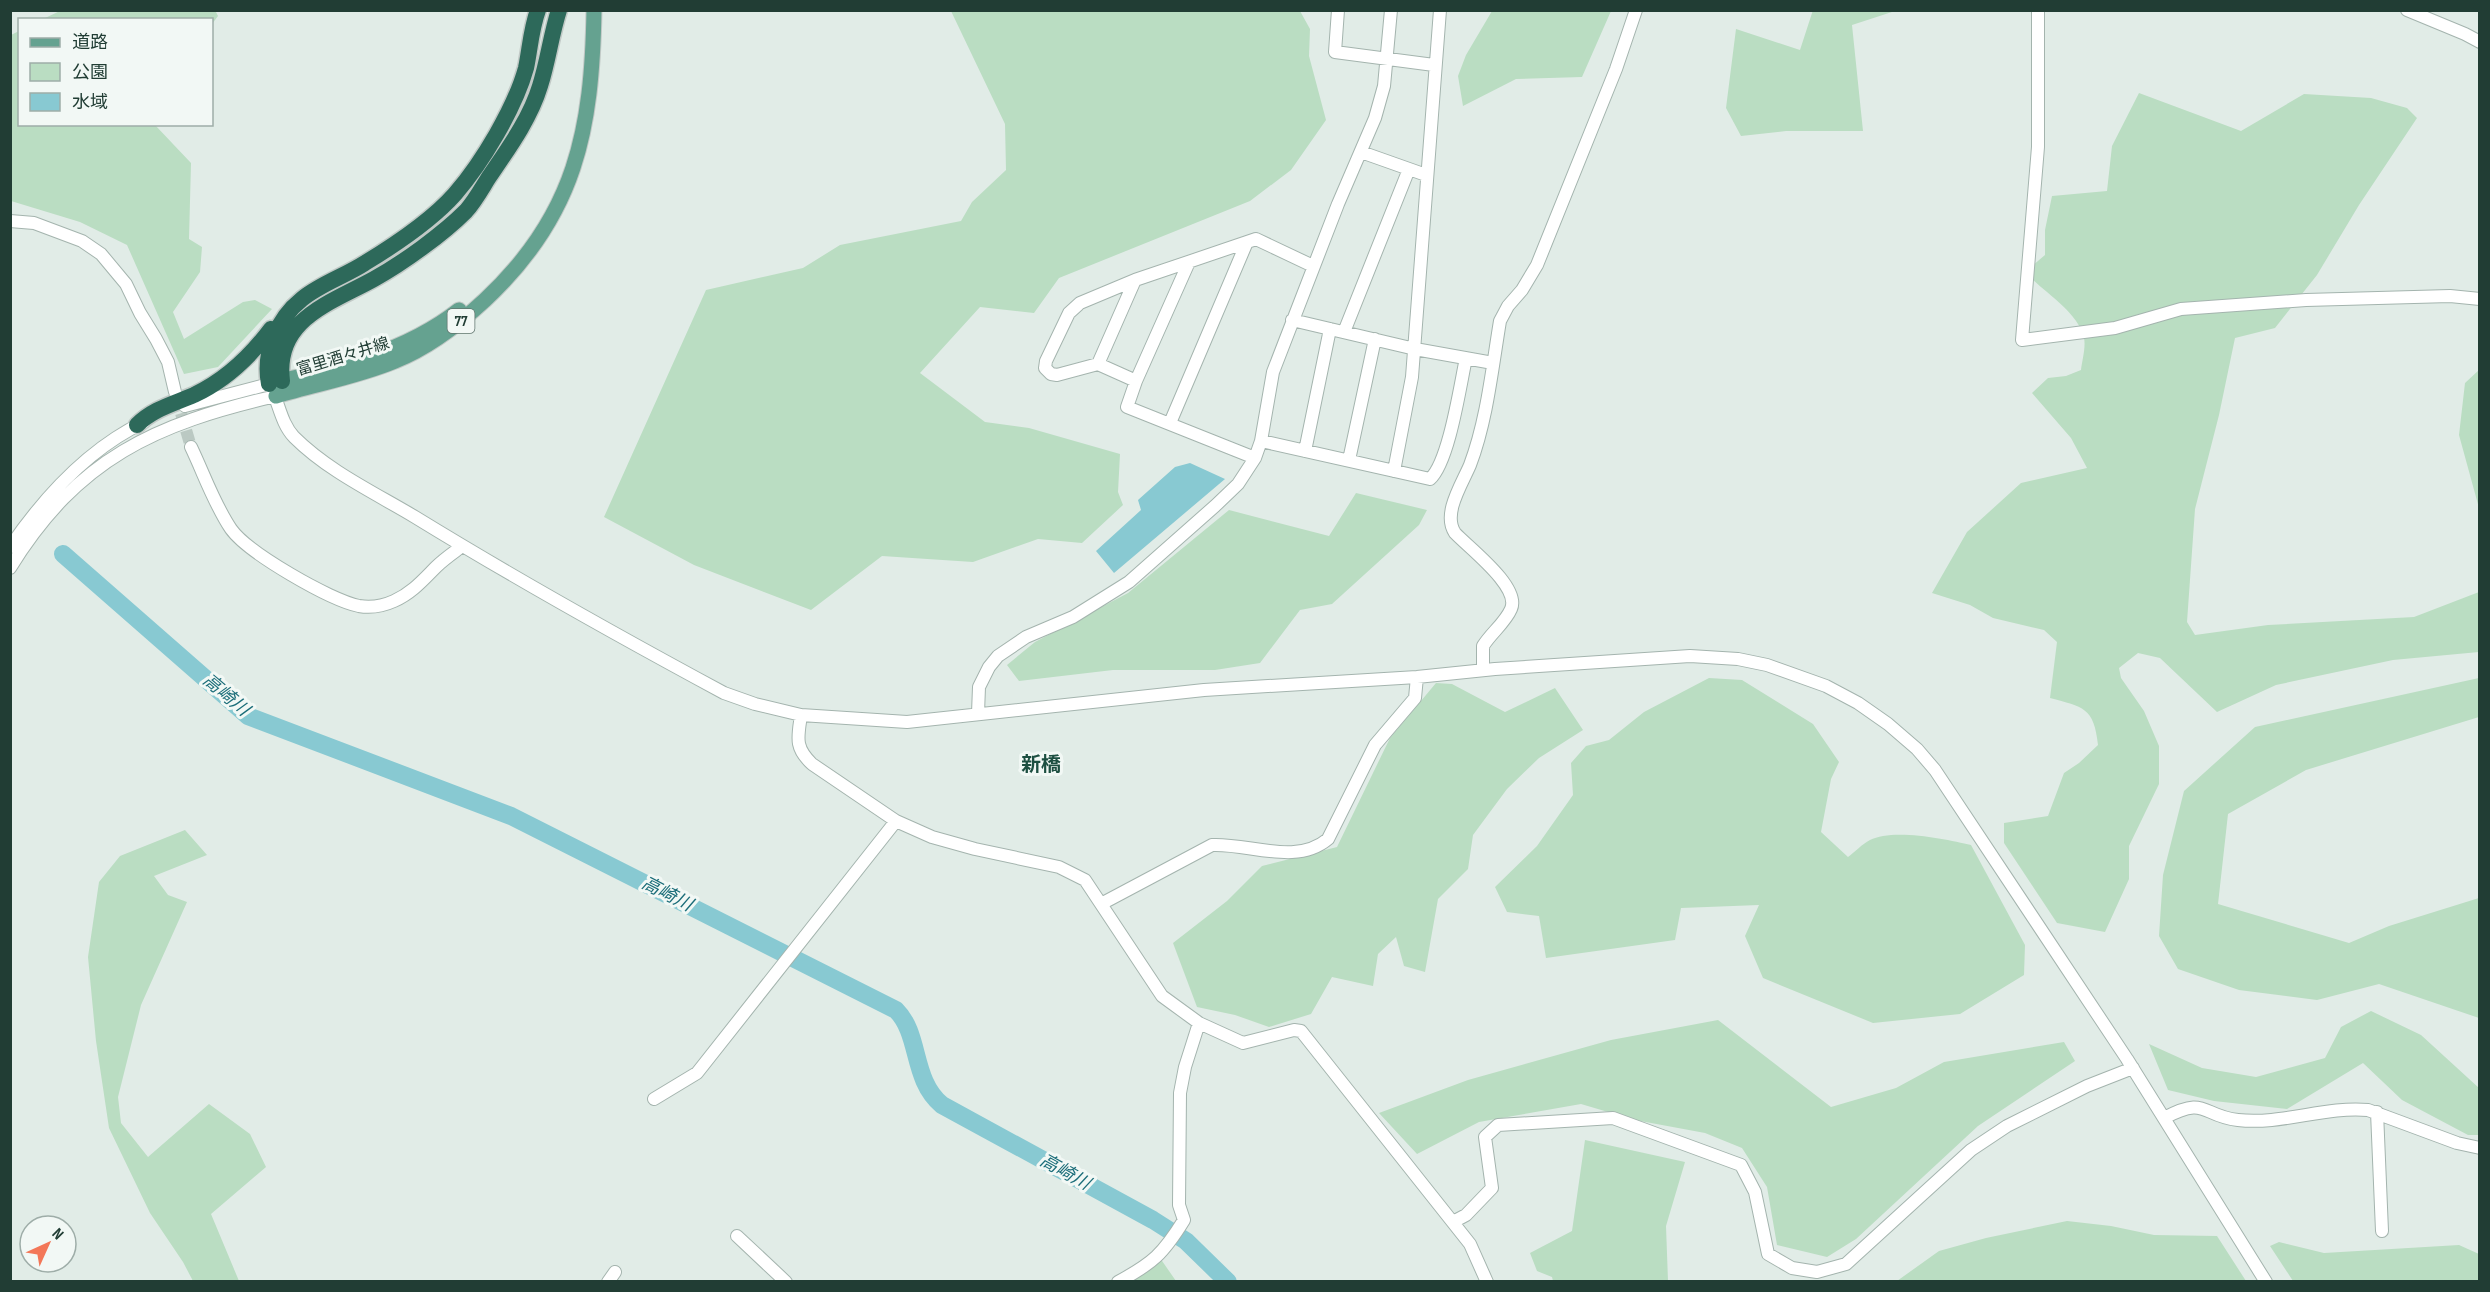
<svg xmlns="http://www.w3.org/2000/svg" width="2490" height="1292" viewBox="0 0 2490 1292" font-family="'Sofia Sans Condensed','Noto Sans JP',sans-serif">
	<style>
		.green { fill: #baddc2 }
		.water { fill: #88c9d2 }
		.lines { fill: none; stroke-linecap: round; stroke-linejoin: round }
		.river { stroke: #88c9d2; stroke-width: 18 }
		.minor-tunnel { stroke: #bbc9c3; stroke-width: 12; stroke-dasharray: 12 6; stroke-linecap: butt }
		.minor-casing { stroke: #a4b4ae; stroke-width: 14 }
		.major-casing { stroke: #c1c9c6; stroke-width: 17 }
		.highway-casing { stroke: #c1c9c6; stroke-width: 19 }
		.minor { stroke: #fff; stroke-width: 12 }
		.major { stroke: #65a290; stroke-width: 15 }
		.highway { stroke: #2d695a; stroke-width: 16 }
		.labels { text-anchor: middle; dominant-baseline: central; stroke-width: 6; stroke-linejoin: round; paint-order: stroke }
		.shield { fill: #f2f8f5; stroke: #60756e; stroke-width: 1.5 }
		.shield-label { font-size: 15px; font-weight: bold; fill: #213d34 }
		.street-label { font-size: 16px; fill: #213d34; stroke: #f2f8f5 }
		.water-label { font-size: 18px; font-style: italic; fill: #1b6d79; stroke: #f2f8f5 }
		.quarter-label { font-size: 20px; font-weight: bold; fill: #1d4f41; stroke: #f2f8f5 }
	</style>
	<rect width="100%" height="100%" fill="#e1ece7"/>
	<path class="green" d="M62,10H215L218,16L212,24V20L43,19Z
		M1813,10L1895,11L1852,25L1863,131H1786L1741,136L1726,108L1736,29L1800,50Z
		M951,11H1300L1310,29L1309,56L1326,120L1291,170L1250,201L1059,278L1034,313L980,307L920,373L985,422L1029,428L1120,454L1118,492L1123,505L1082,543L1038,539L973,562L882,556L811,610L694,565L604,517L706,290L803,268L840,245L961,221L972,202L1006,170L1005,124Z
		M1492,11V10L1611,11L1582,77L1516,79L1463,106L1458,76L1466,55Z
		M19,31L20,124L155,125L191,163L189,239L202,247L200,272L173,312L184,339L243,302L255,300L272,309L218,367L184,374L127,245L80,222L11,201V35Z
		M2139,93L2241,131L2304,94L2371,98L2407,108L2417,118L2359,205L2317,275L2275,328L2235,338L2219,415L2195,509L2187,622L2195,635L2268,625L2414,617L2479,592V652L2393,660L2276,685L2217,712L2160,658L2138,653L2119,668L2121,678L2144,711L2159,746V784L2129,846V879L2105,932L2057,923L2004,843V823L2048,816L2064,773L2079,763L2098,745C2094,707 2083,707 2050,698L2057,642L2044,630L1993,618L1970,605L1932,593L1967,532L2021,483L2087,468L2071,438L2032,393L2048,378L2066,376L2081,370C2082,361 2086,347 2084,338C2077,310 2044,293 2025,272L2045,255V230L2052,196L2107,191L2112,146Z
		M2479,370V508L2459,435L2465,383Z
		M1356,493L1427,510L1419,525L1332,604L1300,610L1260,663L1215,670H1113L1019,681L1007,665L1035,642L1128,593L1229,510L1329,536Z
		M1709,678L1742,680L1813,724L1839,762L1831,779L1821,832L1848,857C1855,852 1862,844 1870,840C1892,828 1947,839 1971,845L2025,945L2024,975L1960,1014L1873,1023L1763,978L1745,936L1759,905L1681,908L1675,940L1546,958L1539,916L1507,912L1495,887L1537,846L1573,795L1571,763L1586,746L1609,740L1644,712Z
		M2479,678V717L2306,770L2228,814L2218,904L2349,943L2389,926L2479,898V1018L2379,984L2317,1000L2239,990L2178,969L2159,936L2163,875L2184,791L2255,727Z
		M1436,683L1452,684L1505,712L1555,688L1583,730L1539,758L1507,789L1473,835L1468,869L1438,899L1425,972L1404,966L1396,937L1378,954L1373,986L1332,977L1311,1014L1269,1027L1235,1015L1197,1007L1173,943L1227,901L1262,866L1337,847L1390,738Z
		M185,830L207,855L154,876L168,895L187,902L141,1005L118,1097L121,1123L148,1157L209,1104L250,1134L266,1167L211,1214L239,1281H193L183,1262L150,1213L109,1128L96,1041L88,957L99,882L120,856Z
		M2371,1011L2421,1035L2479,1088V1135H2468L2402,1100L2363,1063L2287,1109L2214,1101L2168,1090L2149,1044L2202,1068L2256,1077L2325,1058L2341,1027Z
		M1718,1020L1831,1107L1896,1088L1944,1062L2064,1042L2075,1061L1978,1126L1856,1239L1827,1257L1777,1245L1767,1187L1742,1148L1705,1133L1635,1120L1581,1104L1479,1122L1417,1154L1379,1113L1468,1080L1611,1040Z
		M1585,1140L1685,1162L1666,1226L1668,1281H1553L1552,1277L1537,1271L1530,1253L1572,1231Z
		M2067,1221L2111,1226L2154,1235L2217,1236L2246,1281H1897L1939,1251L1986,1238Z
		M2279,1242L2324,1253L2459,1245L2479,1254V1281H2293L2270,1246Z
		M1160,1258L1176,1281L1123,1282Z"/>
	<path class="water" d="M1190,463L1225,479L1114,573L1096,551L1141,510L1138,500L1175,467Z"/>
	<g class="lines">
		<path class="river" d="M63,554L248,716L511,816L896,1010C921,1035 911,1079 942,1105L1153,1220L1186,1241L1228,1282"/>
		<path class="minor-tunnel" d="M176,396L191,447"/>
		<defs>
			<path id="minor" d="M1338,10L1335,52L1434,65
				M2038,10V147L2022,340L2115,328L2181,309L2306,300L2450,296L2480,299
				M2407,10L2465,34L2480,42
				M1361,152L1426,175
				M10,221L34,223L82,241L101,254L126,284L140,313L156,339L168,362L175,392
				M1292,320L1415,349L1493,363
				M1344,332L1409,169
				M1098,364L1135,280
				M1136,381L1189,262
				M185,406L269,384C279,401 280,422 294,437C328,471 375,493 415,517C516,579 620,637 724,693L755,704L801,715L907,722L1204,690L1417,677L1495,669L1690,656L1738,659L1767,665L1826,686L1858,703L1888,724L1917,749L1935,770L2127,1059L2266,1282
				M1170,423L1247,242
				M1261,441L1430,479C1449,462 1460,386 1466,358
				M191,447C204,474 214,504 231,529C248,553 330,600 359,606C371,608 383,606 394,601C412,593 423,580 436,567C444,559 453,553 461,547
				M1305,451L1330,329
				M1255,458L1127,407L1136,381L1098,364L1057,375L1051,374L1045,368L1046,361L1069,313L1080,303L1135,280L1256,239L1313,266
				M1349,460L1375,339
				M1394,471L1412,377L1440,10
				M10,547C45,496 88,449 144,422
				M10,568C78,458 155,424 276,396
				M1483,670V646C1491,633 1505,623 1511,609C1521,587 1469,548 1455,533C1442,514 1462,484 1470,465C1487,420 1492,369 1500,321L1508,306L1522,290L1537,265L1616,69L1636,10
				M978,713L979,687L989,667L998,656L1026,637L1073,617L1129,582L1215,506L1238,484L1255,458L1261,441L1273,372L1338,204L1375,118L1384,86L1391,10
				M801,715C798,737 794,747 812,764L896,821L932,837L975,849L1059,867L1085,880L1162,996L1199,1023L1243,1043L1294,1030L1301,1031L1470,1244L1487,1282
				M1101,904L1212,845C1249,843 1296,866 1328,839L1375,745L1415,698L1417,677
				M654,1099L697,1073L896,821
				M2377,1112L2382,1231
				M2164,1118C2207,1095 2201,1116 2238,1120C2282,1125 2325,1106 2368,1110L2457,1143L2480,1148
				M1453,1222L1466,1215L1492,1188L1485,1137L1498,1125L1613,1118L1741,1165L1755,1192L1768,1254L1792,1268L1817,1272L1846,1264L1971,1150L2007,1126L2087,1086L2133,1068
				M737,1236L786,1282
				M608,1282L615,1272
				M1118,1282C1153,1263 1163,1254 1184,1220L1179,1205L1180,1093L1185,1067L1199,1023"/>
			<path id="major" d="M271,383C335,369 406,352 459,310
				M276,396C315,384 357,377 395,361C428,348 459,324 485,300C576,215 592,130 594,10"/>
			<path id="highway" d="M282,381C274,319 331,303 374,279C403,263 443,234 466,211C475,201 482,188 489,177C508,149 530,119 540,86C548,61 551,35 559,10
				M269,384C263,352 277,319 302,299C320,284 345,276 365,263C393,246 433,219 455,194C482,163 515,108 526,68C530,49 531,29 538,10
				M137,425C153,409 173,404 194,395C226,380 250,357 271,329"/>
		</defs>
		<use href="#minor" class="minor-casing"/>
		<use href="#major" class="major-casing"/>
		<use href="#highway" class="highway-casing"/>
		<use href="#minor" class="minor"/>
		<use href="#major" class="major"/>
		<use href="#highway" class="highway"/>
	</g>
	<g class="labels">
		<rect class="shield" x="447.5" y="309" width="27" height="24" rx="4.5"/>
		<g class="shield-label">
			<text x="461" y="321">77</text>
		</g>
		<g class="street-label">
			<text transform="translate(343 357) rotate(-17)">富里酒々井線</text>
		</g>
		<g class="water-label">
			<text transform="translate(226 695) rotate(40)">高崎川</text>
			<text transform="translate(667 894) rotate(27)">高崎川</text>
			<text transform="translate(1065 1172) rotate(29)">高崎川</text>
		</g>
		<g class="quarter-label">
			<text x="1041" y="765">新橋</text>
		</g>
	</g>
	<rect width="2490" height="1292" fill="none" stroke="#213d34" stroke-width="24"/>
	<rect x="18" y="18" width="195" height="108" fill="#f2f8f5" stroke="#9eada8" stroke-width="1.5"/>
	<rect x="30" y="38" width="30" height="9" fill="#65a290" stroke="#9eada8" stroke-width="1.5"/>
	<text x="72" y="48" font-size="18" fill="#213d34">道路</text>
	<rect x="30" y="63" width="30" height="18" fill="#baddc2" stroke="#9eada8" stroke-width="1.5"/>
	<text x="72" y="78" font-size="18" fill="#213d34">公園</text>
	<rect x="30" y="93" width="30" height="18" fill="#88c9d2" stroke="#9eada8" stroke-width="1.5"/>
	<text x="72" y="108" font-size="18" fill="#213d34">水域</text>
	<g transform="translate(48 1244) rotate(45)"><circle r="28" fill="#f2f8f5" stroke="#9eada8" stroke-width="1.5"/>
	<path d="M0-4.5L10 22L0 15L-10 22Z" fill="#f37758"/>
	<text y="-9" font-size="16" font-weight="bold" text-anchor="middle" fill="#213d34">N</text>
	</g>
</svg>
